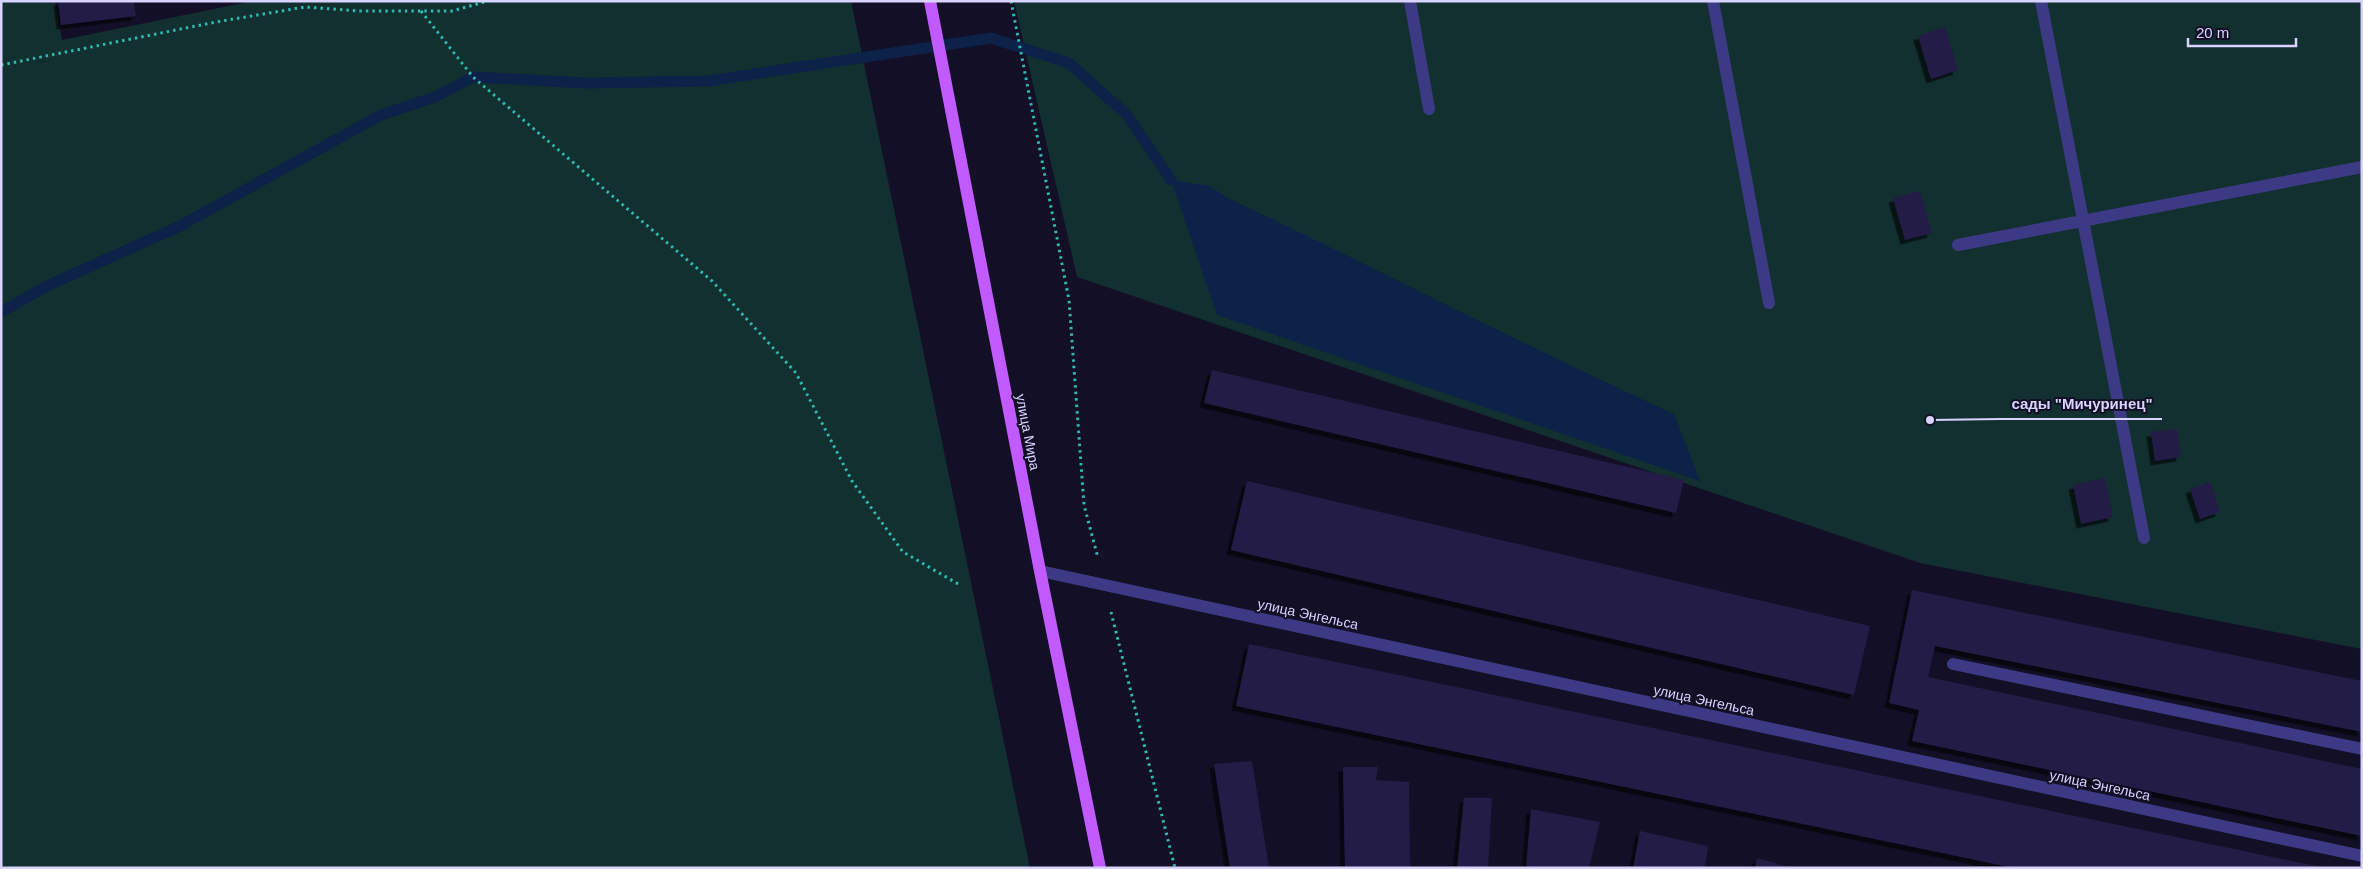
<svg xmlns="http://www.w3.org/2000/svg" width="2363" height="869" viewBox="0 0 2363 869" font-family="Helvetica,sans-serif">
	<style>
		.green { fill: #12302f }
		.water { fill: #0c2248 }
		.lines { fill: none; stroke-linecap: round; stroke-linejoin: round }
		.stream { stroke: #0c2248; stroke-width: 11 }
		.building { fill: #241b47; filter: url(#shadow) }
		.path { stroke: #2fb8b0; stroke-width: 3; stroke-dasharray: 2.5 4; stroke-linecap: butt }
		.service { stroke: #3d3a85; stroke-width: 12 }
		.primary { stroke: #c25bff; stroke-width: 12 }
		.labels { text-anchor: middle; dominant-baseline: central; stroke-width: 4; stroke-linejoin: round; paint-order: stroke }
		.street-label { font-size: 14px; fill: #d9d4ff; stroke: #130f26 }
		.leader { fill: none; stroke: #d9d4ff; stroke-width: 2 }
		.callout-dot { fill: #d9d4ff; stroke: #130f26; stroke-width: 2 }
		.callout-label { font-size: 15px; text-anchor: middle; font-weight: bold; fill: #d9d4ff; stroke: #130f26; stroke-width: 4; stroke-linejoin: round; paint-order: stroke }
	</style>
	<defs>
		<filter id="shadow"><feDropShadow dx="-4.5" dy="4.5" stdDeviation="0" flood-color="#0009"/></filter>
	</defs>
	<rect width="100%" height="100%" fill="#130f26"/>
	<path class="green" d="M1,1H55L62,40L253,1H851L1030,868H1Z
		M1014,1H2362V649L1920,563L1077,277Z"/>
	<path class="water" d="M1171,180L1210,186L1226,197C1376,268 1523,345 1674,414L1700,481L1217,315Z"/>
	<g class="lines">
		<path class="stream" d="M1,312L47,286L178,227L381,115L435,97L473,77L586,83L708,81L991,38L1069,63L1127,115L1171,180"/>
	</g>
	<path class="building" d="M58,1H134L136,16L61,25Z
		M1945,27L1958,70L1931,79L1918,36Z
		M1920,191L1932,233L1905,240L1893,198Z
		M1212,370L1684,480L1676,513L1204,403Z
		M2177,429L2181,457L2155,461L2151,432Z
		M2105,478L2113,517L2081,524L2073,485Z
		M1247,481L1870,626L1854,695L1231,550Z
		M2210,482L2220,512L2200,519L2190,489Z
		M1912,590L2362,681V732L1935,646L1928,677L2362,769V836L1912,741L1919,710L1889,703Z
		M1249,644L2321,867L2320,868H2014L1236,706Z
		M1252,761L1269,868H1230L1214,764Z
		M1343,767H1378L1376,780L1409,782L1410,868H1345Z
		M1464,798H1492L1488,868H1457Z
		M1531,809L1600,822L1589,868H1526Z
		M1640,831L1708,846L1705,868H1633Z
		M1757,858L1789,867V868H1755Z"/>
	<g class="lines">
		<path class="path" d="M1011,1L1069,300L1084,505L1098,558
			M421,11L473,77L712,281L796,373L852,481L903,552L960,585
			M1,65L216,22L305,7L359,11H452L488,1
			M1111,612L1175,868"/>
		<path class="service" d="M1410,1L1429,109
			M1713,1L1769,303
			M2041,1L2144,538
			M1958,245L2362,167
			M1040,571L2362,856
			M1953,664L2362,749"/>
		<path class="primary" d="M930,1L1040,571L1100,868"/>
	</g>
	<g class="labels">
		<g class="street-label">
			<text transform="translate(1028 432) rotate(79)">улица Мира</text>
			<text transform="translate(1308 614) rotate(12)">улица Энгельса</text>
			<text transform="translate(1704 700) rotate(12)">улица Энгельса</text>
			<text transform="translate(2100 785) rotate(12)">улица Энгельса</text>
		</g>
	</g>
	<path class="leader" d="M1930 420L2001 419H2162"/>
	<circle class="callout-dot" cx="1930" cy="420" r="5"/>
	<g class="callout-label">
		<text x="2082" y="409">сады "Мичуринец"</text>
	</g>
	<rect width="2363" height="869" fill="none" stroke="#d9d4ff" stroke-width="5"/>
	<path d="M2188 38v8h108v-8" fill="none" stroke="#d9d4ff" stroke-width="2.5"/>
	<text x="2196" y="38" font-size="15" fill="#d9d4ff" stroke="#130f26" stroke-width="4" paint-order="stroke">20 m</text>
</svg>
